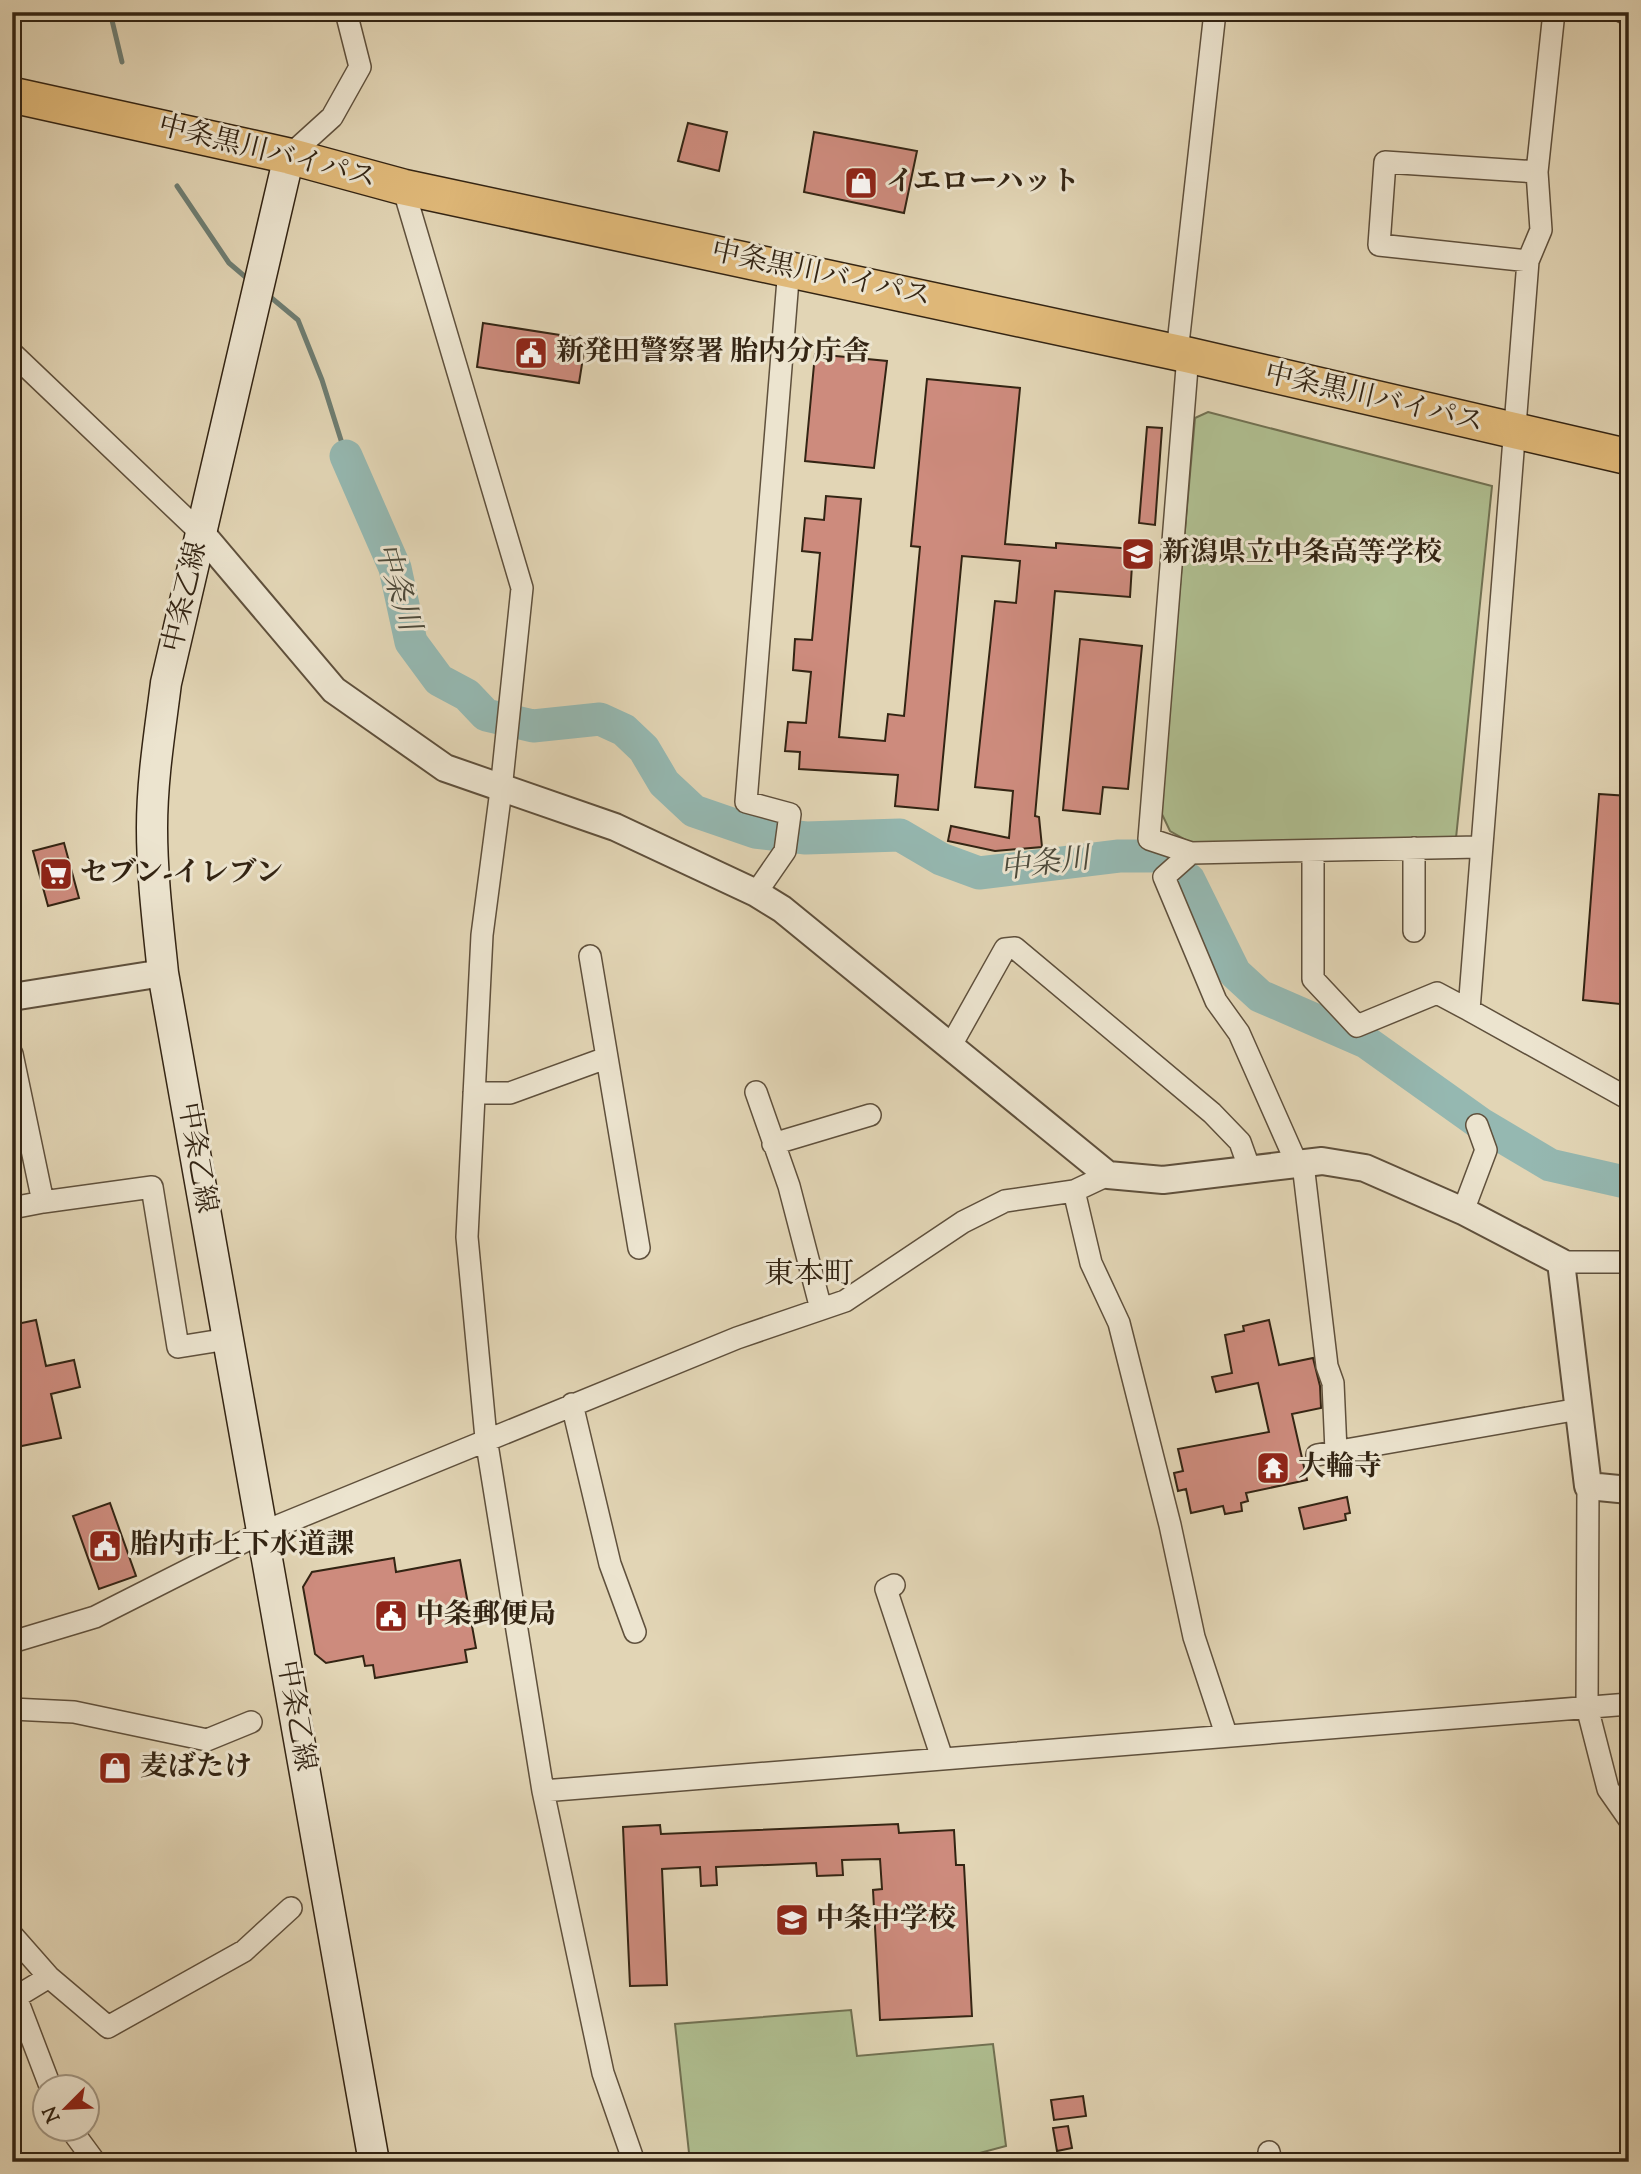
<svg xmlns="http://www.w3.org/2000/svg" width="1641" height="2174" viewBox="0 0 1641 2174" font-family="'Sorts Mill Goudy','Noto Serif JP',serif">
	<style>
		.green { fill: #afbe90; stroke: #717152; stroke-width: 2 }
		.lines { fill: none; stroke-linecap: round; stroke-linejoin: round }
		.stream { stroke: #6e7d72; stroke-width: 5 }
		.river { stroke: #95b8b1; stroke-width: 33 }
		.building { fill: #cd8b7d; stroke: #332413; stroke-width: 2 }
		.minor-casing { stroke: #5f503c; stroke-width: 24 }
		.tertiary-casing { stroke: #5f503c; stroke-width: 30 }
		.secondary-casing { stroke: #332413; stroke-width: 33 }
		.trunk-casing { stroke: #332413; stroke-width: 38 }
		.minor { stroke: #ece4cf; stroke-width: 21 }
		.tertiary { stroke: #ece4cf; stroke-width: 26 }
		.secondary { stroke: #ece4cf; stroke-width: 30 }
		.trunk { stroke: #e1ba7a; stroke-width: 35 }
		.labels { text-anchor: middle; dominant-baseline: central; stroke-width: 6; stroke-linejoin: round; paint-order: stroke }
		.street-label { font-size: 28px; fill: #332413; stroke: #ece4cf }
		.poi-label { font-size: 28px; font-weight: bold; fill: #332413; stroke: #ece4cf; text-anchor: start }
		.water-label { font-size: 30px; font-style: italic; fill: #4c493a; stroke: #ece4cf }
		.neighbourhood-label { font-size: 30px; fill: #332413; stroke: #ece4cf }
	</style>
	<rect width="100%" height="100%" fill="#e2d5b5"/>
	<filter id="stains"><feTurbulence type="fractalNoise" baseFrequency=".00286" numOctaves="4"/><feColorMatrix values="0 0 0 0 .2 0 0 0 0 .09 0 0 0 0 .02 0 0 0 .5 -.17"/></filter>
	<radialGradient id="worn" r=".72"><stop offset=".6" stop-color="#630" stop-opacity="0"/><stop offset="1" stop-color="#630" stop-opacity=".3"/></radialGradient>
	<path class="green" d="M1208,412L1492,486L1456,838L1193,844L1170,831L1160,810L1195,418Z
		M851,2010L857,2056L993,2044L1006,2146L946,2162H690L675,2024Z"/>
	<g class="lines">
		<path class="stream" d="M110,12L122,62
			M177,186L229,263L249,280
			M268,295L298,320L322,380L346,456"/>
		<path class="river" d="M346,456L395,568L411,642L439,680L467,695L486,715L533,726L600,719L624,730L644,749L664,783L694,811L755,832L806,838L900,835L941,859L979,873L1119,856H1159L1189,880L1235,973L1260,996L1366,1042L1481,1124L1550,1165L1629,1183"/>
	</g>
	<path class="building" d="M688,123L727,132L719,171L678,161Z
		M814,132L917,151L904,213L804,192Z
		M483,323L586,339L579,383L477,367Z
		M815,354L887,361L874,468L805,461Z
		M927,379L1020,388L1005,544L1056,548V543L1133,549L1130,597L1055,591L1035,816L1039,817L1042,847L995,851L948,841L951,826L1009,838L1013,791L975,787L995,601L1016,603L1020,561L962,556L938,810L895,806L898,775L799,769L800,752L785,751L788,722L806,723L811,672L793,670L795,639L812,640L820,553L802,551L805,518L824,520L826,496L861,499L839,737L885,741L888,714L904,716L920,547L911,546Z
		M1147,427L1162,428L1155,525L1139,523Z
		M1080,639L1142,646L1128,789L1103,787L1100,814L1063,810Z
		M1599,794L1629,796V1005L1583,1000Z
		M64,843L79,898L48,906L33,851Z
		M36,1320L46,1366L74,1360L80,1387L51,1394L61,1438L12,1448V1325Z
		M1269,1320L1279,1365L1313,1358L1320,1386L1321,1408L1292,1414L1307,1480L1246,1493L1248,1501L1241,1503L1242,1511L1225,1514L1223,1506L1191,1513L1186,1489L1178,1491L1174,1473L1183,1471L1178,1449L1269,1432L1258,1383L1216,1392L1212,1377L1232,1373L1225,1335L1244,1331L1243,1326Z
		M1347,1497L1350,1513L1345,1514L1346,1520L1304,1529L1299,1508Z
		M110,1503L136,1576L99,1589L73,1516Z
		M394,1558L396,1572L460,1560L476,1648L465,1650L467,1662L375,1678L373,1665L365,1666L363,1656L326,1663L315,1654L303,1587L312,1572Z
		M898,1824L899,1833L954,1830L956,1865H964L972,2016L880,2020L873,1890L882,1889L880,1859L842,1860L843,1875L817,1876L816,1863L716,1867L717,1885L701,1886L700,1867L662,1869L667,1985L630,1986L623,1827L660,1825L661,1834Z
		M1083,2096L1086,2116L1054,2120L1051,2100Z
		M1068,2126L1072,2148L1057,2151L1053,2128Z"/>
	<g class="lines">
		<defs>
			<path id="minor" d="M1554,12L1537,172L1541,230L1528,261L1469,1010L1629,1099
				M1623,12L1629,13
				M289,156L332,117L360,67L346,12
				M403,187L522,588L501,790L482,935L467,1237L486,1438L543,1791L603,2073L634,2162
				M1528,261L1379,245L1385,162L1537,172
				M12,353L201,533
				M1177,353L1215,12
				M1188,355L1149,839L1191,853L1479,847
				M1414,848V931
				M1313,851V979L1357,1026L1437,993L1469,1010
				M1191,853L1164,877L1216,1001L1239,1033L1297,1164
				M756,893L785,851L790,814L746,802L789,267
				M590,956L639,1248
				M950,1047L1005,949L1015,948L1212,1113L1240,1142L1250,1170
				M12,1054L43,1202L12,1208
				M756,1092L789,1186L821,1309
				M474,1093H510L606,1058
				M773,1144L870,1115
				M1303,1164L1327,1366L1333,1383L1336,1451
				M1074,1191L1091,1263L1119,1323L1170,1525L1194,1637L1226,1734
				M43,1202L152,1187L178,1347L228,1339
				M1463,1211L1486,1150L1477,1125
				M1561,1262H1629
				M572,1404L610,1564L635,1632
				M1317,1455L1579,1409
				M1588,1486L1587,1707L1608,1789L1629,1819
				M894,1585L886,1589L942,1758
				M12,1642L95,1617L263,1532L737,1338L845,1301L963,1222L1005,1201L1074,1191L1108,1175
				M12,1709L74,1712L207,1740L251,1722
				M543,1791L1629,1704
				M12,1935L49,1977L108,2027L244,1951L291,1908
				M49,1977L16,1997L50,2086
				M70,2128L95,2162
				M1269,2152L1271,2162"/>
			<path id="tertiary" d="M201,533L334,690L445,768L615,827L756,893L782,909L1108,1175L1163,1180L1322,1161L1365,1168L1463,1211L1561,1262L1588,1486L1629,1490
				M12,997L163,973"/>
			<path id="secondary" d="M289,156L166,683C160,731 152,779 152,828C152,876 158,924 163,973L374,2162"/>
			<path id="trunk" d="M12,95L289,156L403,187L1188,355L1629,457"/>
		</defs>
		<use href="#minor" class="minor-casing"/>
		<use href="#tertiary" class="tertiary-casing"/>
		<use href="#secondary" class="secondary-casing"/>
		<use href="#trunk" class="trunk-casing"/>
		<use href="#minor" class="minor"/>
		<use href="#tertiary" class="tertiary"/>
		<use href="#secondary" class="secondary"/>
		<use href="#trunk" class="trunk"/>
	</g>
	<defs>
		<symbol id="shop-square" viewBox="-11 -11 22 22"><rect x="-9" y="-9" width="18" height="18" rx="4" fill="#8f2418" stroke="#ece4cf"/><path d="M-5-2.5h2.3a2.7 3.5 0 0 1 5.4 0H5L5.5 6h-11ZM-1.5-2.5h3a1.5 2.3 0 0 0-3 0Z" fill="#fff"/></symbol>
		<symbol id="civic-square" viewBox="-11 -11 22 22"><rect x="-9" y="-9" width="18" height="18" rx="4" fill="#8f2418" stroke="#ece4cf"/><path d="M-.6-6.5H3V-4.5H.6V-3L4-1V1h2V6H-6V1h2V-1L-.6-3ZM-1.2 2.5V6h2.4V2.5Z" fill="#fff"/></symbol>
		<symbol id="school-square" viewBox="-11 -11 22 22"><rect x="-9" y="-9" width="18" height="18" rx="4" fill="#8f2418" stroke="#ece4cf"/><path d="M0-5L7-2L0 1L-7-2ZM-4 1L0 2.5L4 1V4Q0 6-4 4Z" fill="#fff"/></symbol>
		<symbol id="supermarket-square" viewBox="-11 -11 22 22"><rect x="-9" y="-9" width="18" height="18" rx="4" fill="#8f2418" stroke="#ece4cf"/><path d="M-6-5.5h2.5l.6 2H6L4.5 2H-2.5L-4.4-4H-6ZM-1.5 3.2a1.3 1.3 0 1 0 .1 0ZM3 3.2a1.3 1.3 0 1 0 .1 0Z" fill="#fff"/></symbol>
		<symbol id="temple-square" viewBox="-11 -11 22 22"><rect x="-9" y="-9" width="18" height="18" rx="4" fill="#8f2418" stroke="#ece4cf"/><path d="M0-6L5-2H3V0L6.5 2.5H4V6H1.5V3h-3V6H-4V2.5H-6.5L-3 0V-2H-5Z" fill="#fff"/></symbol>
	</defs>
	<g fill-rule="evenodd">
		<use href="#shop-square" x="842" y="164" width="38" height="38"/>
		<use href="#civic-square" x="512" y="334" width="38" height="38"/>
		<use href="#school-square" x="1119" y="535" width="38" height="38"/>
		<use href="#supermarket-square" x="37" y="855" width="38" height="38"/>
		<use href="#temple-square" x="1254" y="1449" width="38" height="38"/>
		<use href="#civic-square" x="86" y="1527" width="38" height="38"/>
		<use href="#civic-square" x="372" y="1597" width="38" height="38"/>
		<use href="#shop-square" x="96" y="1749" width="38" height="38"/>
		<use href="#school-square" x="773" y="1901" width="38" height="38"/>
	</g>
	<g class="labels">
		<g class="street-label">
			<text transform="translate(267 153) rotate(14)">中条黒川バイパス</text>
			<text transform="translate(821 275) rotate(12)">中条黒川バイパス</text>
			<text transform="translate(1374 399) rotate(13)">中条黒川バイパス</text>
			<text transform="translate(186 597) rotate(-77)">中条乙線</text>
			<text transform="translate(196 1158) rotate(80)">中条乙線</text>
			<text transform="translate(295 1716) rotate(80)">中条乙線</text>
		</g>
		<g class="poi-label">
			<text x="886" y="183">イエローハット</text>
			<text x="556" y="353">新発田警察署 胎内分庁舎</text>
			<text x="1162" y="554">新潟県立中条高等学校</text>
			<text x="80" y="874">セブン-イレブン</text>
			<text x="1298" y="1468">大輪寺</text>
			<text x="130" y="1546">胎内市上下水道課</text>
			<text x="416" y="1616">中条郵便局</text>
			<text x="140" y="1768">麦ばたけ</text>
			<text x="816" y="1920">中条中学校</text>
		</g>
		<g class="water-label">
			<text transform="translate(396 587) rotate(73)">中条川</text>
			<text transform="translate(1045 865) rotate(-7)">中条川</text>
		</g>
		<g class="neighbourhood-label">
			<text x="809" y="1275">東本町</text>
		</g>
	</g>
	<rect width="1641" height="2174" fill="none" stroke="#e2d5b5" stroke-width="42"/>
	<rect x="14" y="14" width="1613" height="2146" fill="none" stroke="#332413" stroke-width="3.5"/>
	<rect x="21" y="21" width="1599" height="2132" fill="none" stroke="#332413" stroke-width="2"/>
	<g transform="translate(66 2108) rotate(246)"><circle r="33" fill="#ece4cf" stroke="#a29784" stroke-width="2"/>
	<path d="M0-5L12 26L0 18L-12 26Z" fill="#8f2418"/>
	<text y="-10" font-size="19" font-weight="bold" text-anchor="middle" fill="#332413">N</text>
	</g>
	<rect width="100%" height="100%" filter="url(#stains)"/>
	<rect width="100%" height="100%" fill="url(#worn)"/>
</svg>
